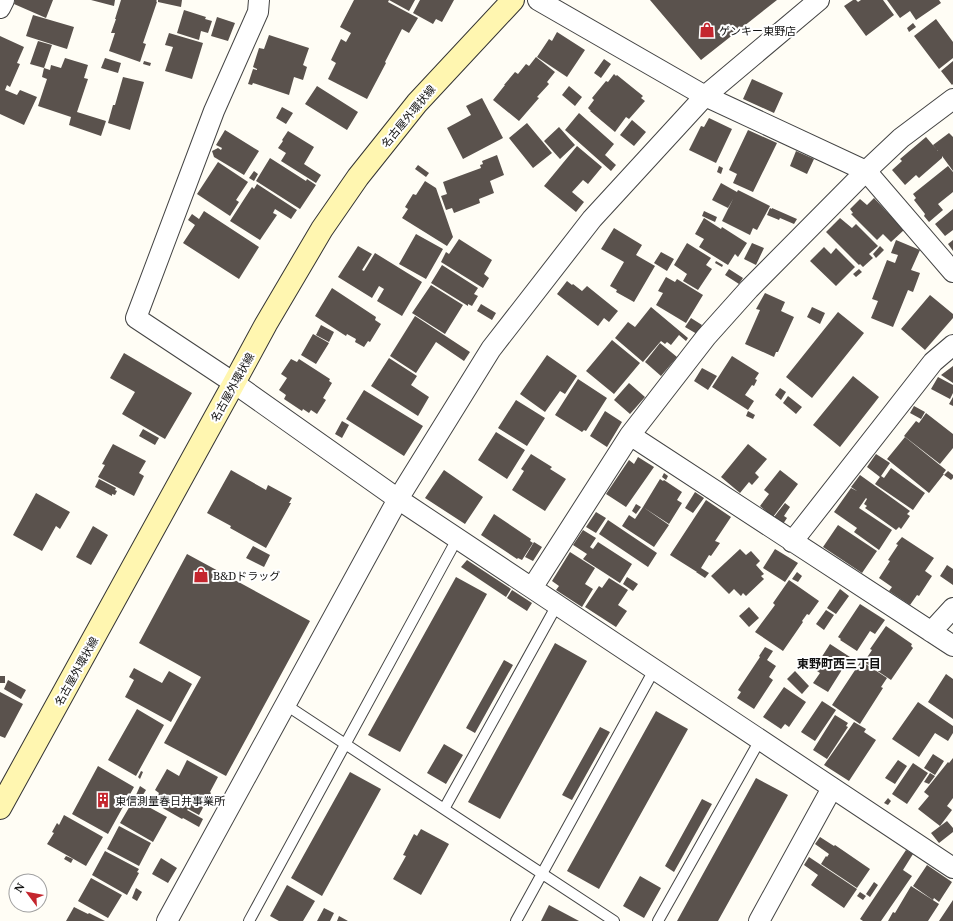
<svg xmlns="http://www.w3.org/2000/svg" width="953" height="921" viewBox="0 0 953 921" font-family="'Noto Serif','Noto Sans JP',serif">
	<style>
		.building { fill: #5a524d }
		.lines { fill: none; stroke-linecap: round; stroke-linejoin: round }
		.lane-casing { stroke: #444; stroke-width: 12 }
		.street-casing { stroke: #444; stroke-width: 22 }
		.secondary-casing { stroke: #333; stroke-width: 24 }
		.lane { stroke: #fff; stroke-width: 10 }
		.street { stroke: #fff; stroke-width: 20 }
		.secondary { stroke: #fff6b0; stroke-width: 22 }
		.labels { text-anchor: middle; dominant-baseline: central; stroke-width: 4; stroke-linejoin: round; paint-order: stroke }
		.poi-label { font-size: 11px; fill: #111; stroke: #fff; text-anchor: start }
		.street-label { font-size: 11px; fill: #111; stroke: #fff }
		.neighbourhood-label { font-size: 12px; font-weight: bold; fill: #111; stroke: #fff }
	</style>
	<rect width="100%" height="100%" fill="#fffdf5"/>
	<path class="building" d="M15,0H53L46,18L14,4Z
		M91,0H115L114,6Z
		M121,0H157L156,1L157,2L143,43L146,44L140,62L109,51L115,33H111L116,19H115Z
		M158,0H182L181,7L158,2Z
		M354,0H389L388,2L418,18L409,33L402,29L385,62L386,63L367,99L328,79L336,63L331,60L341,39L346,42L351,33L340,27Z
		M389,0H415L409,11Z
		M420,0H454L442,22L436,19L433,24L413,13Z
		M650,0H777L701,60Z
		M853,0H856L858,2L861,0H883L894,15L866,36L844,6Z
		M887,0H939L941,3L916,20L910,11L900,18Z
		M184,10L206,17L205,19L212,21L208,33L201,31L199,40L177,33Z
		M33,15L74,27L67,49L26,36Z
		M217,17L235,23L228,41L211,36Z
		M936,19L953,42V58L939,69L914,36Z
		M913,23L916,27L909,32L907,28Z
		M557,32L585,50L567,77L537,57L549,39L552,41Z
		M169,33L203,43L192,79L165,71L173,47L165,45Z
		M269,35L309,48L303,65L307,67L303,80L294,77L289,95L253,83L252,85L248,84L253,69L257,70V69L253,67L259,48L264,49Z
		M0,36L24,47L17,63L20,64L10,87L7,85L5,90L17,95L20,90L37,97L24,125L0,114Z
		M38,41L52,45L44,68L30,64Z
		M536,57L555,72L547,82L549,84L537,97L539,98L519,121L493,100L505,85H504L515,72L518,74L526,64L529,66Z
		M65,58L88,65L84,78L88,79L77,112L106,121L101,136L69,125L71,117L38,106L47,79L42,77L44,68L50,70L51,65L61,68Z
		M105,58L121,63L118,73L101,68Z
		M604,59L611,64L601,78L594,73Z
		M144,61L151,63L150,66L143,64Z
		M953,61V84L952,85L941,71Z
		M614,74L616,76L617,75L643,96L641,98L645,101L629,119L626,117L615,132L590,111H591L588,108L594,100L592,98L606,81L608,82Z
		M123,77L144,82L130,130L108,123L113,105H115Z
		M752,79L783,93L774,113L743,99Z
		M317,86L358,112L347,130L305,104Z
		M569,86L582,97L575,106L562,95Z
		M482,98L503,138L463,159L447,128L471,115L466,106Z
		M282,107L293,113L286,124L276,118Z
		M579,113L614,144L605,155L616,165L611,171L565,130Z
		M709,118L732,129L716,163L689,150L701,126L704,127Z
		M632,120L646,132L634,146L620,135Z
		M527,123L552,153L533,168L509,138Z
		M559,127L575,145L560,159L544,141Z
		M225,130L259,151L244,175L214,157L212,151L218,148L221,150L222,148L216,145Z
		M748,130L777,143L753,192L733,183L737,174L729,170Z
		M288,131L314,147L304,164L321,175L316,183L281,161L286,153L278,148L283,141L282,140Z
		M949,133L953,137V171L942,156V158L919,178L916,175L905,185L892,170L902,161L900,159L926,137L938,151L933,145Z
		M577,146L602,167L588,184L583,180L572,192L584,202L576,212L544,186Z
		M796,151L814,159L807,174L790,166Z
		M497,155L504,175L490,181L494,193L479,199L480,203L454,213L452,208L446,210L441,196L447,194L443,182L481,168L480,165L483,164L482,161Z
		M270,158L306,181L307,179L316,185L300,209L256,181Z
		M218,162L248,182L236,200L239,202L230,216L197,194Z
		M418,165L429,173L426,177L415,169Z
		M719,166L723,168L721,174L717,172Z
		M948,166L953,172V192L938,204L943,210L929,222L924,216L925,214L914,200L916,198L913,194Z
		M254,171L258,174L254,181L249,178Z
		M425,181L436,188L453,237L447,246L402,218L408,209L405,207L413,194L416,195Z
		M721,183L737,192L738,190L770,206L757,230L753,228L750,235L722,221L733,199L728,208L712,200Z
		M257,184L297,210L291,219L275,209L273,213L277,215L260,240L230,221L252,187L254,189Z
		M874,198L904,230L891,242L883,234L877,240L851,214L853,213L850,209L860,199L867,205Z
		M770,208L772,209V208L797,219L794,224L780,218L779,220L767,215Z
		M953,209V230L945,236L935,224Z
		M204,211L259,247L239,279L183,243L195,225L188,220L192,214L199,219Z
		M704,211L717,217L715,222L702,216Z
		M704,218L721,229L722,227L747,243L738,257L735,254L728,265L699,247L704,239L695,234Z
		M840,218L852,228L856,224L878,246L869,254L873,258L863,267L860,264L859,265L826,232Z
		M614,228L642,245L636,255L655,266L634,302L616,292L617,290L610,286L624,262L601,249Z
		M416,234L443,249L426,279L399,264Z
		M459,239L492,260L484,274L489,278L483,288L441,262L446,252L449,254Z
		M896,240L920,250L911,270L920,273L913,292L908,290L893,327L871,318L878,301L872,299L887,260L895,263L898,255L891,253Z
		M953,240V251L948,244Z
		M687,243L711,258L706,265L712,269L698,290L683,281L687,274L674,265Z
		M752,243L764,248L756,265L744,259Z
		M358,246L372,254L362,270L364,271L375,253L422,282L402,316L377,301L384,289L379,286L372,298L338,277Z
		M880,246L884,250L876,258L873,254Z
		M824,247L831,254L836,248L855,267L836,286L810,261Z
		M661,252L674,259L667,271L654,263Z
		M716,261L723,265L722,267L715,263Z
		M442,265L478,288L474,294L478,296L472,306L468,304V306L431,283Z
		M729,269L743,278L739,284L725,275Z
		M859,269L862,272L856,277L853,274Z
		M666,277L675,282L677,279L703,295L686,323L656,305L663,293L658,291Z
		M567,281L572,285L573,284L582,291L587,286L618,311L609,322L604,318L598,326L557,294Z
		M431,285L463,305L445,334L412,313Z
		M332,288L376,317L375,320L381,324L370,342L368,341L364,347L355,342L356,339L347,334L346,336L315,316Z
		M765,293L785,302L781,311L794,317L778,352H776L774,357L745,344L760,310L756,309Z
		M930,295L953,314V318L925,350L901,329Z
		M481,304L496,313L492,320L477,311Z
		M651,307L688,338L686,341L679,335L671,345L667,342L665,344L661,341L643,362L615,338L628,322L635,327Z
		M812,307L825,313L820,324L807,317Z
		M838,312L864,333L812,398L786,377Z
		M415,316L470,352L464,361L436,342L416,373L390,356Z
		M691,318L702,325L697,334L685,327Z
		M321,325L334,332L329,342L316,335Z
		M313,334L329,343L316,364L301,355Z
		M612,340L640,363L614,394L586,371Z
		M660,343L677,357L661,376L645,362Z
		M124,353L192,393L165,439L122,414L135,392L110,378Z
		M547,355L577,376L565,394L560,391L545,412L520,394Z
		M732,356L759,373L755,379L757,380L754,386L752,385L745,395L754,401L748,410L712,387Z
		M389,358L417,376L411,385L429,397L418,416L371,386Z
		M291,359L297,362L299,359L330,379L329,381L332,383L323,398L326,400L317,414L311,410L309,413L303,409L302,411L284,399L286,395L279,390L287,378L281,374Z
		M953,366V383L941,375Z
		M702,368L717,376L708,390L694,381Z
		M853,376L879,397L840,447L813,425Z
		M938,377L953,385V393L950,399L931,389Z
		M578,379L607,398L586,431L584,430L582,432L555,415Z
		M629,383L645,397L630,414L614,400Z
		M780,388L786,392L781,400L775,395Z
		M364,390L423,426L404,456L346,419Z
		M788,396L802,407L796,414L783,403Z
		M953,397V406L949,404Z
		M516,400L545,418L527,446L498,428Z
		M914,406L925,412L921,419L910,413Z
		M605,411L622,422L607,447L590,436Z
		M748,411L755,415L753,419L746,416Z
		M926,413L953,434V448L940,464L904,436L916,421L919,423Z
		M342,421L349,425L342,438L335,434Z
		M143,429L159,438L155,445L139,436Z
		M496,432L525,450L507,479L478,460Z
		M905,437L946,470L943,474H944L929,493L887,459Z
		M113,444L146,461L139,473L144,476L134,496L98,477L105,465L102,464Z
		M748,444L767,459L755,473L759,477L752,485L749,482L740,493L721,477Z
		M531,454L552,467L550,469L566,479L545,511L512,490L524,471L521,469Z
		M876,454L890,463L881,476L884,478L891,468L925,493L913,510L875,484L880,477L867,467Z
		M638,457L654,467L626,507L606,494L629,460L634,464Z
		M231,470L266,490L268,485L292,498L289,503H291L266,548L230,528L231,526L207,513Z
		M444,470L483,497L465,524L425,498Z
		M780,470L798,484L773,517L760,506L769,494L764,490Z
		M948,471L953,475V478L951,480L944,475Z
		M664,473L668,476L666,480L662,477Z
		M860,475L910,511L907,514L910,516L901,529L899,527L896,530L865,508L867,506L864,504L867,499L866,498L859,508L892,530L879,550L854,532L857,528L834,512L851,488L857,491L851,487Z
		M99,479L116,488L115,490L117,491L115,495L112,494V496L95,487Z
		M660,479L663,481L664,480L682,492L677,500L682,503L669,524L643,507Z
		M695,492L704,498L693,513L685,508Z
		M36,493L70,512L60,529L56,526L42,551L13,535Z
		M706,500L731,517L715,541L720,543L711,556L709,555L701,568L709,573L705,578L696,572H697L670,555Z
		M785,503L790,507L784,516L787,518L783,524L774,517Z
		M636,504L641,507L636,514L632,511Z
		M643,507L669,525L654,547L622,526L629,515L635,519Z
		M596,512L606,518L596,533L586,527Z
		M494,514L531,539L530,541L533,543L522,560L518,558L517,559L481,535Z
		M608,520L657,553L648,567L599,534Z
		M838,525L877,551L862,573L823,547Z
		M93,526L108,535L91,565L76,557Z
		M583,530L596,538L590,547L593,549L598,542L632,564L620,583L583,559L587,554L573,545Z
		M902,537L934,558L925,571L932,576L919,596L917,595L910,605L889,591L892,587L879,578L890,561L888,560L898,545L896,544Z
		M534,542L542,547L533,561L525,557Z
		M253,546L270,555L264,567L246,558Z
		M740,549L746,555L751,551L760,561L756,565L764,574L761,576L764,579L746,596L743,593L741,596L734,589L729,594L711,576Z
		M775,549L798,563L785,582L763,568Z
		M570,552L595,568L585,584L593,589L582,607L556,590L559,586L552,581Z
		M187,554L310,621L226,776L164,743L201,677L139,643Z
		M467,560L511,589L506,597L461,567Z
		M947,565L953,569V585L940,576Z
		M797,572L802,576L798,582L792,579Z
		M456,577L487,594L400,752L368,735Z
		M627,577L638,584L633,591L623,584Z
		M609,578L628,590L618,605L627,611L616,627L585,607L599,586L602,588Z
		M789,580L819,601L809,615L807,614L802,621L803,622L783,651L755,632L775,605L773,603Z
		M840,589L849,596L836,614L827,608Z
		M512,590L532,603L527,611L507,598Z
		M860,604L885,620L875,634L870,631L857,651L840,640L841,639L838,637Z
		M749,607L759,618L749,627L739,616Z
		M826,610L834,615L824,630L816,624Z
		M886,626L912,644L911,646L913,648L891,680L864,662L872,650L870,649Z
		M555,643L587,661L500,819L468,802Z
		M830,644L850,657L828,692L813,683L820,673L814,669Z
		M765,647L773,651L767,660L776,666L769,677L773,680L754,709L737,698L741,692L738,690L760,657L759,656Z
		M504,660L513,665L475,733L466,728Z
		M861,661L887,678L881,687L883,688L860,724L832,705Z
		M134,668L162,683L169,671L192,684L171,722L125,697L134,680L129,677Z
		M795,671L809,686L802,694L787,679Z
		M946,674L953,679V719L928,702Z
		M0,676H5V683H0Z
		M8,680L26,690L21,699L4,689Z
		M784,687L806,702L789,727L785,724L781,729L763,717Z
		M0,692L23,704L5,738L0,736Z
		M822,701L836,710L815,741L801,732Z
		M918,702L953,726V733L948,741L935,733L919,757L892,739Z
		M137,709L164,725L136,776L108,760Z
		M656,711L688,729L599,889L567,871Z
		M835,715L848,723L846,726L848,727L827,759L813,750Z
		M854,722L866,729L864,732L876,740L849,781L824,765Z
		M600,727L610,732L572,800L562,795Z
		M444,744L463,755L446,784L427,773Z
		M933,754L944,761L935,775L924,768Z
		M953,758V798L947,806L952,810L940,826L918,809L929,796L924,792L948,762L949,763Z
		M187,760L218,777L210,792L211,793L199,815L188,809L187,810L203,819L199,827L183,818L182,819L154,803L159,793L155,790L167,769L179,776Z
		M898,760L907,766L895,784L885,778Z
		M913,763L928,773L907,804L892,794Z
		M98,766L134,787L108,834L72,814Z
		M141,771L143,772L140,779L138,777Z
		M350,772L381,789L322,896L291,878Z
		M930,773L935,776L929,784L924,782Z
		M756,778L788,795L718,921H677Z
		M140,786L146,790L141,798L136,795Z
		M888,798L891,801L888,805L884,803Z
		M134,799L167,817L153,842L120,823Z
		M702,799L712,804L674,872L665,866Z
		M64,815L103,837L86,866L47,844L54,833L52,832L57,823L59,825Z
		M947,821L953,828V832L939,843L931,833Z
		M119,826L151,843L139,866L107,849Z
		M421,829L449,844L421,895L393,879L406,856L403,855L414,834L417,836Z
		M820,837L834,846L835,845L870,869L857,888L821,864L826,856L827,857L829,854L815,844Z
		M906,850L913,854L903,870L912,876L881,921H863L860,919Z
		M105,851L139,869L137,872L139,873L127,895L92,875Z
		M66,856L73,859L71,863L64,859Z
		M809,857L857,889L844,908L811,885L818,875L804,865Z
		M161,858L177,868L168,883L152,874Z
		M927,865L952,882L939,902L934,898L933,900L913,886Z
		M640,876L661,888L644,918L623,906Z
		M91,878L122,895L108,918L78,901Z
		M874,882L878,885L870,897L866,894Z
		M287,885L315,901L303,921H279L270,916Z
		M911,886L939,904L928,921H888L893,912L895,913Z
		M136,888L142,892L137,901L132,898Z
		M860,892L866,896L863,900L857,896Z
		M953,900V921H939Z
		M549,905L579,921H541Z
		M74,907L88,914L89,913L105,921H66Z
		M324,908L334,913L330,921H317Z
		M339,916L348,921H337Z"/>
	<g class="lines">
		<defs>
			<path id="lane" d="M286,705L614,921
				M444,809L557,605
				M249,921L457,539
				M516,921L654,670
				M658,921L760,740"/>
			<path id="street" d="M259,0L258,12L214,111L136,318L234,383L398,499L953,868
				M538,0L705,96L866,171L953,272
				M0,8L4,0
				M630,435L953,646
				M792,542L933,362L953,345
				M532,588L630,435L706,337L749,289L866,171L901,138L953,99
				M931,632L953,608
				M167,921L398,499L491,349L592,219L705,96L819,0
				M759,921L832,788"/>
			<path id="secondary" d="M0,808L234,383L266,324L322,229L358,177L417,103L513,0"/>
		</defs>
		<use href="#lane" class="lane-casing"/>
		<use href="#street" class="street-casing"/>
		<use href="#secondary" class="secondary-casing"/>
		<use href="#lane" class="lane"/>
		<use href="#street" class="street"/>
		<use href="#secondary" class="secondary"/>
	</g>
	<defs>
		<symbol id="shop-bare" viewBox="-9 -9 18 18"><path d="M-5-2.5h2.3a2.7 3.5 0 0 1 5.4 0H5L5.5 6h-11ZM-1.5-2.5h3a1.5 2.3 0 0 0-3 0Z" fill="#c4262e" stroke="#fff" stroke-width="2.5" paint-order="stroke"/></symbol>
		<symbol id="building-bare" viewBox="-9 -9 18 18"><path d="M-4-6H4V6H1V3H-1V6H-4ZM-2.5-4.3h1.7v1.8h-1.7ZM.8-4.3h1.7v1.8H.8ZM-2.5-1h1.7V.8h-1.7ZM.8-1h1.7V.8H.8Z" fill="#c4262e" stroke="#fff" stroke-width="2.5" paint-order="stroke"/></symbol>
	</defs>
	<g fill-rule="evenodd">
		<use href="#shop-bare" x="696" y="19" width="22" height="22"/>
		<use href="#shop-bare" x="190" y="564" width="22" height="22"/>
		<use href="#building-bare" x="92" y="789" width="22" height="22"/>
	</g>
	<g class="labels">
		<g class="poi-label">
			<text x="719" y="30">ゲンキー東野店</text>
			<text x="213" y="575">B&amp;Dドラッグ</text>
			<text x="115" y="800">東信測量春日井事業所</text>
		</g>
		<g class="street-label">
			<text transform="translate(408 116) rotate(-50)">名古屋外環状線</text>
			<text transform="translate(232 387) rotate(-61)">名古屋外環状線</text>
			<text transform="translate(76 671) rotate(-61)">名古屋外環状線</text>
		</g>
		<g class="neighbourhood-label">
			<text x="839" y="663">東野町西三丁目</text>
		</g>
	</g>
	<g transform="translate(28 893) rotate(302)"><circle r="19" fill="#ffffff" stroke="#a0a0a0"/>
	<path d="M0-3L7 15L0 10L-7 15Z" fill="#c4262e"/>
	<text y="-6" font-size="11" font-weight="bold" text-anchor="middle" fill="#111111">N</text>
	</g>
</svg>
